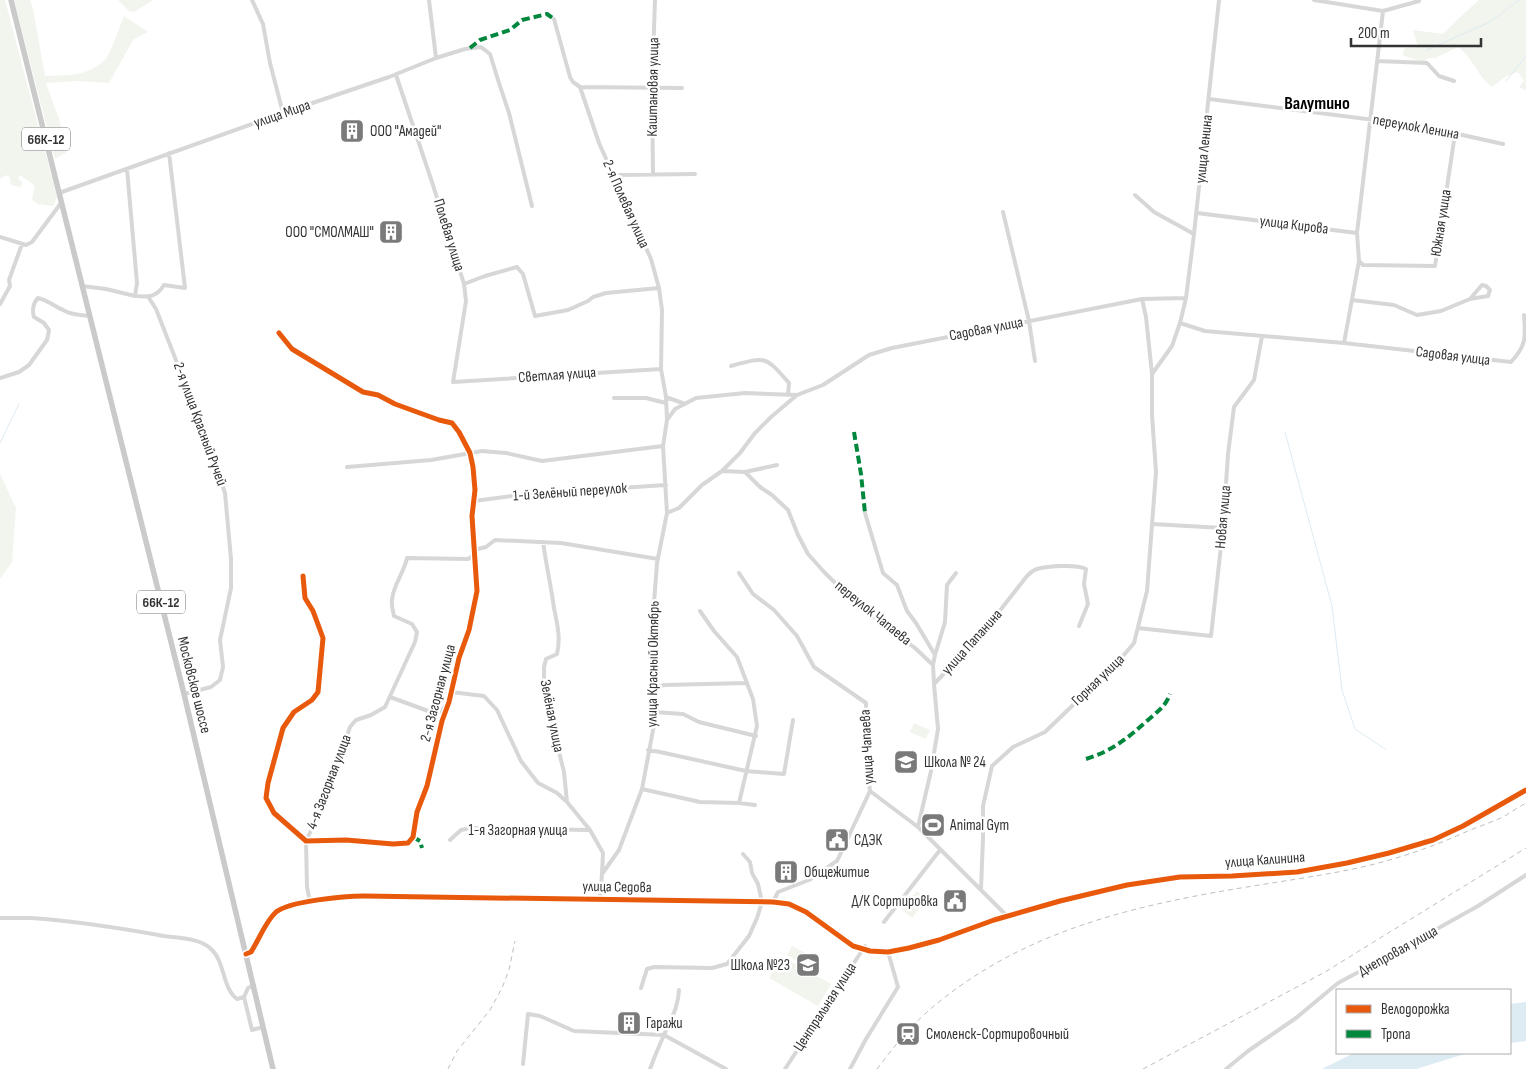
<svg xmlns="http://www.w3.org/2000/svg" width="1526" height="1069" viewBox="0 0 1526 1069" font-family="'Sofia Sans Condensed',sans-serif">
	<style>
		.green { fill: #f1f5ed }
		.water { fill: #ddebf3 }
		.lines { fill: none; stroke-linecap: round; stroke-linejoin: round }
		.stream { stroke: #ddebf3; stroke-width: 1 }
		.street { stroke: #d7d7d7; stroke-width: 4 }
		.secondary { stroke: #d0d0d0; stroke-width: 5 }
		.primary { stroke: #cacaca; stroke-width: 5.5 }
		.rail { stroke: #bebebe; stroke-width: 1; stroke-dasharray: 5 4; stroke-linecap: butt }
		.quiet { stroke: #00873e; stroke-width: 4; stroke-dasharray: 8 4; stroke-linecap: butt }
		.cycleway-casing { stroke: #fff; stroke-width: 8 }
		.cycleway { stroke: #e8590c; stroke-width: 5 }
		.labels { text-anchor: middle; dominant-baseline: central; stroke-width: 5; stroke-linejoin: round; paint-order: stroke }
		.shield { fill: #fff; stroke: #707070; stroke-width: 1 }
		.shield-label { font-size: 14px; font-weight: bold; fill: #333 }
		.street-label { font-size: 15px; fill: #333; stroke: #fff }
		.poi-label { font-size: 15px; fill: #333; stroke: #fff; text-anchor: start }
		.quarter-label { font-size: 18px; font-weight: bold; fill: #000; stroke: #fff }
	</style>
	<rect width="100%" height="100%" fill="#fff"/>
	<path class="green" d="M0,0H5L57,197L53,206L38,204L32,200L33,193L35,188L33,184L20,175L18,178L23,184L20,187L11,185L10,178L7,175L0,179Z
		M14,0H30L33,9L45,76C67,75 87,77 105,60C110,55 120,26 124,16L148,32L133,40L109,83L79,81L46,83L60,122L66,153L55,159Z
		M118,0H153L134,12L129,11Z
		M1479,0H1526V91L1519,87L1524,81L1518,72L1505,77L1492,87C1477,76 1474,59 1458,47L1435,58H1429L1423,62L1402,55L1405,48L1418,47L1413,30L1443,34L1458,19Z
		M0,474L16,508L12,562L0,579Z
		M914,723L930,730L926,739L910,732Z
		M917,891L927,899L912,918L902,910Z
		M792,946L807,954L802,964L787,955Z
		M781,956L831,984L818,1006L769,978Z"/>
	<path class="water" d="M1526,1002V1041L1510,1043V1004Z
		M1354,1053H1468L1416,1069H1322Z"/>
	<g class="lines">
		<path class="stream" d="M1427,50L1490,22L1519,0
			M1506,81L1526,56
			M1285,432L1332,606L1342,690L1355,729L1385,749
			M0,443L19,404"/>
		<path class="street" d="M252,0L263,24L270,63L283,113
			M429,0L436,58
			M1314,0L1383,11L1419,1
			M554,19L570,77L573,82L580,87L599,143L651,259L659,288L662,310L661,369L666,397L667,420L663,446L667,513L657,563L651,643L655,687L654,725L642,789L619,850L602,874L600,899
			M1377,61L1427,63L1439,76L1454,81
			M396,75L432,182L464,284L466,301L453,382L661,369
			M580,87L682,88
			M1209,99L1422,126L1503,144
			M653,174L652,88L655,0
			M614,175L695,174
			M59,193L283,113L389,77L436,58L465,49L481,47L490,54L499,83L509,113L532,206
			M1135,195L1154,212L1194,234
			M1003,212L1029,321L1035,361
			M1197,213L1357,233
			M0,237L26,245L32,242L61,203
			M1359,261L1363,265L1435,266L1455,134
			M464,284L485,276L517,267L523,274L535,316L568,310L588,301L593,297L606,293L659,288
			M82,286L106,289L135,296L137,283L127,169
			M135,296C148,297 156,298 164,285L185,288L169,153
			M149,298L156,309L206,437L225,493L231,559V588L220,640L223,667L220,680L211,687L184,694
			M1352,300L1394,305L1417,315L1441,311L1470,299L1488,296L1490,290L1486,286L1482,285L1470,299
			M0,304L10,286L9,280L22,244
			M1180,323L1205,331L1344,343L1511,362C1526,346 1526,338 1524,315
			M279,333L292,349L363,392L378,395L395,404L439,420L452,423L459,432L470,453L473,467L475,490L472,516L477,591L469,630L459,658L449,702L442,721L427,786L417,812L413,837L408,843L393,844L346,840L306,841L274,813L266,798L268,783L283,728L294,712L312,700L318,692L323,638L313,611L305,598L303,576
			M1344,343L1359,261L1357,233L1383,11
			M731,366C767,356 765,356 789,383L788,395
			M1152,374L1172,346L1180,323L1186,298L1194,234L1219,0
			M0,378L19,372L29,365L47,340L49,330L44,323L34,317C32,311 33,303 38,298C48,300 55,307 65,311C72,315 81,315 90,316
			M666,397L685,404
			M614,398H646L666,403
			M667,420L675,409L696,398L745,393L797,395
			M347,467L431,460L482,451L506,453L542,461L663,446
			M722,471L745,472L760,487L772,495L788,510L798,535L808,554L825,573L856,603L915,648L933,665L934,683
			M745,472L777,465
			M474,501L527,494L666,485
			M667,513L679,508L702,485L722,471L740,453L755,433L771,417L797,395L823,385L869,355L892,348L1142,299L1186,298
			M865,513L883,573L897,585L907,611L916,623L935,655L933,665
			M1152,524L1223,528
			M543,542C546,564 551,586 554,608C557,623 561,638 557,654L546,659L544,667V686L550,704L557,744L564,772L567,802L590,830L603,853L602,874
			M739,573L753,594L774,610L797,636L814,667L866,703L867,769L870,791L837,861L809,880L778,892L773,902
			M700,611L714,631L737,657L753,699L757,726L739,803
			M1138,628L1211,636L1223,528L1228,454L1234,407L1254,380L1262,336
			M935,655L945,622L947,585L956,573
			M655,687L665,685L746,683
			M451,692L484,696L497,710L521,761L538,783L557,793L567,802
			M390,697L431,712H440L446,705
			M654,712L683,714L699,722L756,736
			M648,750L660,752L746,771L784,774L793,720
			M642,789L700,802L739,803L755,805
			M870,791L918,827
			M450,840L461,830L470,828L590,830
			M981,889L983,838V806L992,766L1013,747L1045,732L1072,706L1107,675L1134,643L1147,591L1156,472L1152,415V374L1146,317L1142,299
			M310,902L307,887L306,841L325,801L350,727L356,720L371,715L385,707L415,642L417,632L412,624L394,616C393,611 391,605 392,600C393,585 404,573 407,558L468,559L474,555L478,549L486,547L495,540L561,543L658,559
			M1007,916L918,827L931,771L938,729L934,684L979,637L1027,576C1030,573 1033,570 1037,569C1048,566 1076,564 1086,569L1084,584L1088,604L1079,626
			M0,918C10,918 20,918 31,918C75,921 120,928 164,936C178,938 200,938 211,949C225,961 222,988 237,999L244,997L252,1030L263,1027
			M884,922L940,850
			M641,988L647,969L654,967L712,968L727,964L749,936L757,918L762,902L758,884L752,873L750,862L743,854
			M244,997L248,988L254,985
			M523,1064L528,1014L540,1016L574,1031L664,1035L726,1069
			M650,1069C654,1058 659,1046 664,1035C671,1018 678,1009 679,990
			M785,1069L865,946
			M850,1069L866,1039L898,987L888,952
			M1226,1069L1248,1051L1296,1018L1338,983L1394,953L1478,906L1526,875"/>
		<path class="secondary" d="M246,954L251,952C259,940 265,922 276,912C290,901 345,896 364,896L773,902L789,904L806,912L853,946L870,951L888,952L909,948L939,940L994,920L1060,901L1127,885L1180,877L1232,876L1297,872L1347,863L1389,853L1433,840L1463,826L1526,790"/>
		<path class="primary" d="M11,0L184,694L273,1069"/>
		<path class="rail" d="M448,1069L457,1051L490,1010L502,988L509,970L515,941
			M877,1069C892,1049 908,1029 927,1012C1006,943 1100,914 1201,895C1248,886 1296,880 1343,871C1386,863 1428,849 1468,831C1480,826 1492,822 1503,817C1511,812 1519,807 1526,803
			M1143,1069L1325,972L1526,848"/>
		<path class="quiet" d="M470,48L480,40L510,30L522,20L547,14L554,19
			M854,432L861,474L865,513
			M1086,759C1112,751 1128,738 1148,720C1157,712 1166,706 1170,694
			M413,837L420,841L422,848"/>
		<defs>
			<path id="cycleway" d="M279,333L292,349L363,392L378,395L395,404L439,420L452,423L459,432L470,453L473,467L475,490L472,516L477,591L469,630L459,658L449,702L442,721L427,786L417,812L413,837L408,843L393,844L346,840L306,841L274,813L266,798L268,783L283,728L294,712L312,700L318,692L323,638L313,611L305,598L303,576
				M246,954L251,952C259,940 265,922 276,912C290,901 345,896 364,896L773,902L789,904L806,912L853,946L870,951L888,952L909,948L939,940L994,920L1060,901L1127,885L1180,877L1232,876L1297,872L1347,863L1389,853L1433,840L1463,826L1526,790"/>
		</defs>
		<use href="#cycleway" class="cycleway-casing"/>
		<use href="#cycleway" class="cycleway"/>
	</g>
	<defs>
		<symbol id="building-square" viewBox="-11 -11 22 22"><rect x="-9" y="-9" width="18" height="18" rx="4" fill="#7a7a7a" stroke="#fff"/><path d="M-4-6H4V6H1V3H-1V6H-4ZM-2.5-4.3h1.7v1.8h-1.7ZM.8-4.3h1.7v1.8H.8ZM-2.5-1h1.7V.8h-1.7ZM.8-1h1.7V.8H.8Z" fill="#fff"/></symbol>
		<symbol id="school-square" viewBox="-11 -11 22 22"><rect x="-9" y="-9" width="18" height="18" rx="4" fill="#7a7a7a" stroke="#fff"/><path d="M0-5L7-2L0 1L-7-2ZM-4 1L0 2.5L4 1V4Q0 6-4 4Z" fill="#fff"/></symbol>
		<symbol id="stadium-square" viewBox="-11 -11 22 22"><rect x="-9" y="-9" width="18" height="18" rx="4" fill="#7a7a7a" stroke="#fff"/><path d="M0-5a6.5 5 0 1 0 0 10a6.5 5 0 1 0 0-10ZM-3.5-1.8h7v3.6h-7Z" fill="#fff"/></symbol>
		<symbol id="civic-square" viewBox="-11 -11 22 22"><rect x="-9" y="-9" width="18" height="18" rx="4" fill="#7a7a7a" stroke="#fff"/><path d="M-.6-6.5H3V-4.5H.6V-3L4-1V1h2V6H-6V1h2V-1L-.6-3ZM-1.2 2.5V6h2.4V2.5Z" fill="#fff"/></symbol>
		<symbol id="station-square" viewBox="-11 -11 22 22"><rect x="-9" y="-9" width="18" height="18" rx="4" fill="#7a7a7a" stroke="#fff"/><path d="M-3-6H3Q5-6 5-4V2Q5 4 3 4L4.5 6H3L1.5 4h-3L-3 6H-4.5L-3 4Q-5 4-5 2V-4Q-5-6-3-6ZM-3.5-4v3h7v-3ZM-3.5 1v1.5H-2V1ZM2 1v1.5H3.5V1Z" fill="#fff"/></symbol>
	</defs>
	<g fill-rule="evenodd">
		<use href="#building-square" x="338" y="117" width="28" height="28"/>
		<use href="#building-square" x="377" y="218" width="28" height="28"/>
		<use href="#school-square" x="892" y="748" width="28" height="28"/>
		<use href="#stadium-square" x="919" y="811" width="28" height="28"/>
		<use href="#civic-square" x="823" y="826" width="28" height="28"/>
		<use href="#building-square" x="772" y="858" width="28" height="28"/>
		<use href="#civic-square" x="941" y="887" width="28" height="28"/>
		<use href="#school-square" x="794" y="951" width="28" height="28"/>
		<use href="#building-square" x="615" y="1009" width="28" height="28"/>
		<use href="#station-square" x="894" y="1020" width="28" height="28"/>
	</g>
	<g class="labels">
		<g class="shield">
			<rect x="22" y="127.5" width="48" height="23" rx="4"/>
			<rect x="137" y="590.5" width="48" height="23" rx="4"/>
		</g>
		<g class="shield-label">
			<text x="46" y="139">66К-12</text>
			<text x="161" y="602">66К-12</text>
		</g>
		<g class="street-label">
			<text transform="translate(653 87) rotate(-89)">Каштановая улица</text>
			<text transform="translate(282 114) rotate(-19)">улица Мира</text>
			<text transform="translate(1416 127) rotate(10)">переулок Ленина</text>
			<text transform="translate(1204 149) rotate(-84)">улица Ленина</text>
			<text transform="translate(626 204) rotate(66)">2-я Полевая улица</text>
			<text transform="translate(1441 223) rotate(-81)">Южная улица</text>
			<text transform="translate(1294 225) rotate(7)">улица Кирова</text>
			<text transform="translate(449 235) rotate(73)">Полевая улица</text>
			<text transform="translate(986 329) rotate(-11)">Садовая улица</text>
			<text transform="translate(1453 356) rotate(7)">Садовая улица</text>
			<text transform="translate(557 375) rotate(-4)">Светлая улица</text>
			<text transform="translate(200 424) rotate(70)">2-я улица Красный Ручей</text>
			<text transform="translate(570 492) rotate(-4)">1-й Зелёный переулок</text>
			<text transform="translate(1223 517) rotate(-85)">Новая улица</text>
			<text transform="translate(873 613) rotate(39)">переулок Чапаева</text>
			<text transform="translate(972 642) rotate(-48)">улица Папанина</text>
			<text transform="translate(653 664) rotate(-89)">улица Красный Октябрь</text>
			<text transform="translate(1098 680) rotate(-44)">Горная улица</text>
			<text transform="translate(194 685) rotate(76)">Московское шоссе</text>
			<text transform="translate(438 693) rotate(-75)">2-я Загорная улица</text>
			<text transform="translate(552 716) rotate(79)">Зелёная улица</text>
			<text transform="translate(867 747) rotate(-93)">улица Чапаева</text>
			<text transform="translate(329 782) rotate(-69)">4-я Загорная улица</text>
			<text x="518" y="830">1-я Загорная улица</text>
			<text transform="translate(1265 860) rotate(-4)">улица Калинина</text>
			<text transform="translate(617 887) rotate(1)">улица Седова</text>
			<text transform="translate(1398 951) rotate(-29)">Днепровая улица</text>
			<text transform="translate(825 1007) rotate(-57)">Центральная улица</text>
		</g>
		<g class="poi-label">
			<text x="370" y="131">ООО "Амадей"</text>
			<text x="374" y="232" text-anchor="end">ООО "СМОЛМАШ"</text>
			<text x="924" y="762">Школа № 24</text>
			<text x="950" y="825">Animal Gym</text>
			<text x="854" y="840">СДЭК</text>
			<text x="804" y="872">Общежитие</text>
			<text x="938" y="901" text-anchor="end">Д/К Сортировка</text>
			<text x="790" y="965" text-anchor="end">Школа №23</text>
			<text x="646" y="1023">Гаражи</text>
			<text x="926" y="1034">Смоленск-Сортировочный</text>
		</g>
		<g class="quarter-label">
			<text x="1317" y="103">Валутино</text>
		</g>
	</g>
	<rect x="1336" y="989" width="175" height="65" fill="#ffffff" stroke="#adadad"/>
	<rect x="1346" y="1005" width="25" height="8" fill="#e8590c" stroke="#adadad"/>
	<text x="1381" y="1014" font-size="15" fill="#333333">Велодорожка</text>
	<rect x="1346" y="1030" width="25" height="8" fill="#00873e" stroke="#adadad"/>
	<text x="1381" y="1039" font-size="15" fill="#333333">Тропа</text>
	<path d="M1351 38v8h130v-8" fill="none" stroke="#333333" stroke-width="2.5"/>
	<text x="1358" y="38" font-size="15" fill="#333333" stroke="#ffffff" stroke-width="4" paint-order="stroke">200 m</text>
</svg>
